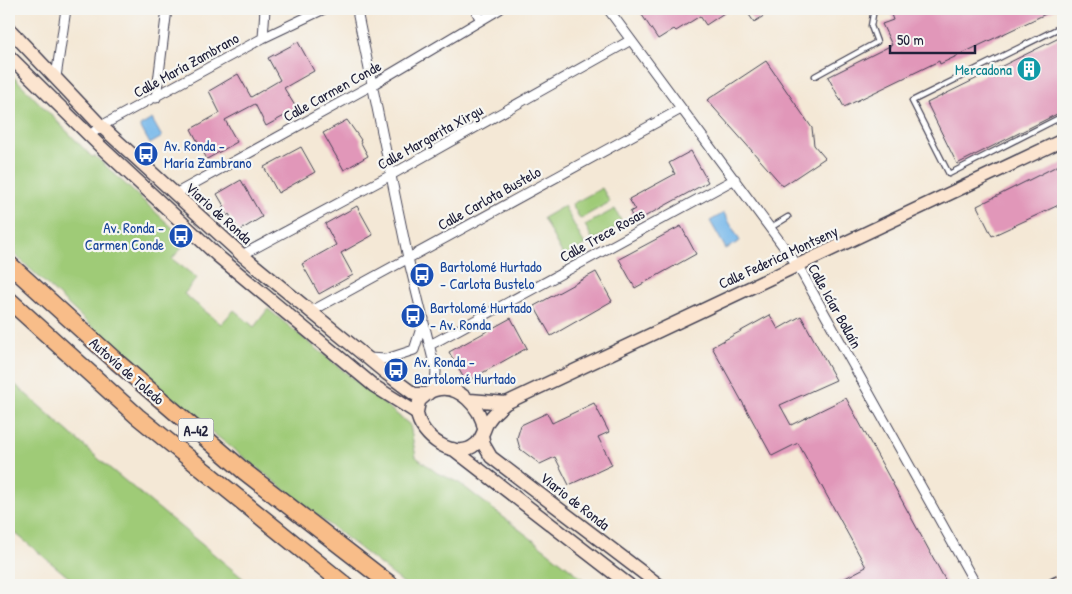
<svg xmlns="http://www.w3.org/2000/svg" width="1072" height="594" viewBox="0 0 1072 594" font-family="'Patrick Hand',sans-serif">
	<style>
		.green { fill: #9fcb77; stroke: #607659 }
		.water { fill: #74b7ea; stroke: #4b6c92 }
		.building { fill: #e197b9 }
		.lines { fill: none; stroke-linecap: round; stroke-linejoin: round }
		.lane-casing { stroke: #424052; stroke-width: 7 }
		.street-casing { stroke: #424052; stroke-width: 11 }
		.secondary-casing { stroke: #424052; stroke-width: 15 }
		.highway-casing { stroke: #424052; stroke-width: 19 }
		.lane { stroke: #fff; stroke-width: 4.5 }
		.street { stroke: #fff; stroke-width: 9 }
		.secondary { stroke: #fce5d0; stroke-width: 12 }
		.highway { stroke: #f8bd89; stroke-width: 16 }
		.labels { text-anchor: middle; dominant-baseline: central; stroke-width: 4.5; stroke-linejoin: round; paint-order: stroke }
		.shield { fill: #f6f6f2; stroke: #626272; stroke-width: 1 }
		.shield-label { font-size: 14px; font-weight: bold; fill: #22223b }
		.street-label { font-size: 15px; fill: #22223b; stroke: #f6f6f2 }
		.culture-label { font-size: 15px; fill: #0d838f; stroke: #f6f6f2; text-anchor: end }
		.transit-label { font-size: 15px; fill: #164399; stroke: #f6f6f2; text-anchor: start }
	</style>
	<rect width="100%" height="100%" fill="#f6f6f2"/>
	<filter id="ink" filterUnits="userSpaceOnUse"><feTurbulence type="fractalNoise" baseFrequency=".02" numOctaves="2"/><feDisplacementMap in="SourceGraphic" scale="10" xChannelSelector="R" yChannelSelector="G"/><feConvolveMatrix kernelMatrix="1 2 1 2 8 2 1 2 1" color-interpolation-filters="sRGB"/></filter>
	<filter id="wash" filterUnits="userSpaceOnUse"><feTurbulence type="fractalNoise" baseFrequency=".0096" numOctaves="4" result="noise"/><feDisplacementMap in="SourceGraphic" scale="20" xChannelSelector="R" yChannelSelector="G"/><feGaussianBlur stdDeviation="1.12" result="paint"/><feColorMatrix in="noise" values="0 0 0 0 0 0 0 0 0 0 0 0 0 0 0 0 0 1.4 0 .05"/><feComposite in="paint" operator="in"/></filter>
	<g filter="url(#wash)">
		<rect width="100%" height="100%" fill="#f4e8d6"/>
		<path class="green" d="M9,72L92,157L95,156L177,232L173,238L182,247L172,259L197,278L184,294L221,324L234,310L254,327L268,309L410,425L416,457L437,473L458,482L591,585H406L204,426L106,340L9,249Z
			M602,188L610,202L580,219L572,204Z
			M564,206L585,245L564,257L543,218Z
			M615,209L623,224L593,240L585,225Z
			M9,379L100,460L251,585H78L9,528Z"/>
		<path class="water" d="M152,119L162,137L150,144L140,126Z
			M724,213L740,241L726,249L710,221Z"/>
		<g id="blocks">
			<path class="building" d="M638,9H730L706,25L700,16L676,31L674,29L658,39Z
				M745,9H775L754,22Z
				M889,9H1056L940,64L939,61L844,107L828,77L892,45L882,24L893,20Z
				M1063,36V111L957,164L927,103Z
				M298,42L314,71L284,88L297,109L266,126L255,104L225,120L237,142L207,159L191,129L220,113L209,91L238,74L251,97L280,80L268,58Z
				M766,61L812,128L814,145L825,158L783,186L707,100Z
				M347,120L361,140L360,141L368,156L344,170L323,133Z
				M301,147L315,172L278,193L264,167Z
				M691,151L708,182L635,222L630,212L635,209L629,199L675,174L669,163Z
				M1063,163V203L992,236L977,206Z
				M241,180L262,217L239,231L229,214L227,216L222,207L224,206L217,194Z
				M357,206L373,235L341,253L353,275L319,294L302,264L336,245L325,224Z
				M681,226L696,254L635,288L619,259Z
				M596,272L612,301L551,336L534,306Z
				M770,315L778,329L801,316L836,380L780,405L791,425L846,398L948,585H832L866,567L798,443L772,456L712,347Z
				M511,318L527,348L466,382L449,352Z
				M594,403L609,432L598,437L612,465L569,485L555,457L540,464L520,449L517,438L521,425L547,413L552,423Z"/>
		</g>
	</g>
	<g filter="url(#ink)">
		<use href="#blocks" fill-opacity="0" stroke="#424052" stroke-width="1"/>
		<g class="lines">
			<defs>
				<path id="lane" d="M1063,26L912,101L949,174L1063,116
					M815,76L877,42L871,26L874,9
					M770,228L788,217"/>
				<path id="street" d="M358,9V16L408,258L436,372L434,390
					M475,9L481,20
					M608,9L798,266L976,585
					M263,38L265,9
					M56,77L66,9
					M156,98L167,9
					M89,136L101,126L263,38L324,9
					M175,194L372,85L500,9
					M242,255L391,175L631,40
					M310,312L681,109
					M430,345L735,179
					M368,358L386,359L414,350L424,319"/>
				<path id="secondary" d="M9,29L101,126L242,255L387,374L414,394H428
					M9,56L101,147L219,257L374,386L417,413
					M470,400L506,403
					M484,429C481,408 459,383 435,390C429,391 424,397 419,401C419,405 417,409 417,413C420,437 456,462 476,444C483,438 484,427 489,420C493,414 500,408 506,403L1063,140
					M482,435L484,445L491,457L659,585
					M453,449L629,585
					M1053,585L1063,580"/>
				<path id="highway" d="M9,264L117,362L245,472L391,585
					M9,300L137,416L345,585"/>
			</defs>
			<use href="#lane" class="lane-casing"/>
			<use href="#street" class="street-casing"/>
			<use href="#secondary" class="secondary-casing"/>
			<use href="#highway" class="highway-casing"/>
			<use href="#lane" class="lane"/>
			<use href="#street" class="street"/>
			<use href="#secondary" class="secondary"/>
			<use href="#highway" class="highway"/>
		</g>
	</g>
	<defs>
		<symbol id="building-disc" viewBox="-11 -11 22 22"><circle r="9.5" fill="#0f9aa8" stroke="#f6f6f2"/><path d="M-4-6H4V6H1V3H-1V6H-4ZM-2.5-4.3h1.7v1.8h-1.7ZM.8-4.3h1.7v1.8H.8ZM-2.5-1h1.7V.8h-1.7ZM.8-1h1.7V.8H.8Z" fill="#fff"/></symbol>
		<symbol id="bus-disc" viewBox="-11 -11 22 22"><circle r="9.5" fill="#1a4fb4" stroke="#f6f6f2"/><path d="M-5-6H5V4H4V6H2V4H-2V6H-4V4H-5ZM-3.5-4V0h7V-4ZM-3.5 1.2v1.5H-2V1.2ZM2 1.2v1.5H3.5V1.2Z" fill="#fff"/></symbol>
	</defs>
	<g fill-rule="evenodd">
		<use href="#building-disc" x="1015" y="55" width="28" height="28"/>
		<use href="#bus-disc" x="132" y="140" width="28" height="28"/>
		<use href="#bus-disc" x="167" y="222" width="28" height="28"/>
		<use href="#bus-disc" x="408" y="261" width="28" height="28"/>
		<use href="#bus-disc" x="399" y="302" width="28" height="28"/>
		<use href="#bus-disc" x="382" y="356" width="28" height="28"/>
	</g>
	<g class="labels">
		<rect class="shield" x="178.5" y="418.5" width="35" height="23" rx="4"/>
		<g class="shield-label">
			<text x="196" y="430">A-42</text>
		</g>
		<g class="street-label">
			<text transform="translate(186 65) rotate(-29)">Calle María Zambrano</text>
			<text transform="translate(332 91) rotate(-29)">Calle Carmen Conde</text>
			<text transform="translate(430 137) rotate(-29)">Calle Margarita Xirgu</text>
			<text transform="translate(489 198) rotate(-29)">Calle Carlota Bustelo</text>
			<text transform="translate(219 213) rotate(42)">Viario de Ronda</text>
			<text transform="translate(602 235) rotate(-29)">Calle Trece Rosas</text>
			<text transform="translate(778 257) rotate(-25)">Calle Federica Montseny</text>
			<text transform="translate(835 306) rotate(61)">Calle Icíar Bollaín</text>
			<text transform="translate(127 371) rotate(41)">Autovía de Toledo</text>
			<text transform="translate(575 501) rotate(38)">Viario de Ronda</text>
		</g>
		<g class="culture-label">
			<text x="1012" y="69">Mercadona</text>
		</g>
		<g class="transit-label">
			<text x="164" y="145">Av. Ronda -<tspan x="164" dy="17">María Zambrano</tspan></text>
			<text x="164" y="227" text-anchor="end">Av. Ronda -<tspan x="164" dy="17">Carmen Conde</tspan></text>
			<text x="440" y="266">Bartolomé Hurtado<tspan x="440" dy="17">- Carlota Bustelo</tspan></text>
			<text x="430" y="307">Bartolomé Hurtado<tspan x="430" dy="17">- Av. Ronda</tspan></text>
			<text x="414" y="361">Av. Ronda -<tspan x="414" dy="17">Bartolomé Hurtado</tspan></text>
		</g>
	</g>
	<rect width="1072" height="594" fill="none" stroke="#f6f6f2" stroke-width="30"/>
	<path d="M890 45v8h85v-8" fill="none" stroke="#22223b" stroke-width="2.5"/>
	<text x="897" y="45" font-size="15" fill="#22223b" stroke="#f6f6f2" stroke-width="4" paint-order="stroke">50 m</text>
</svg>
